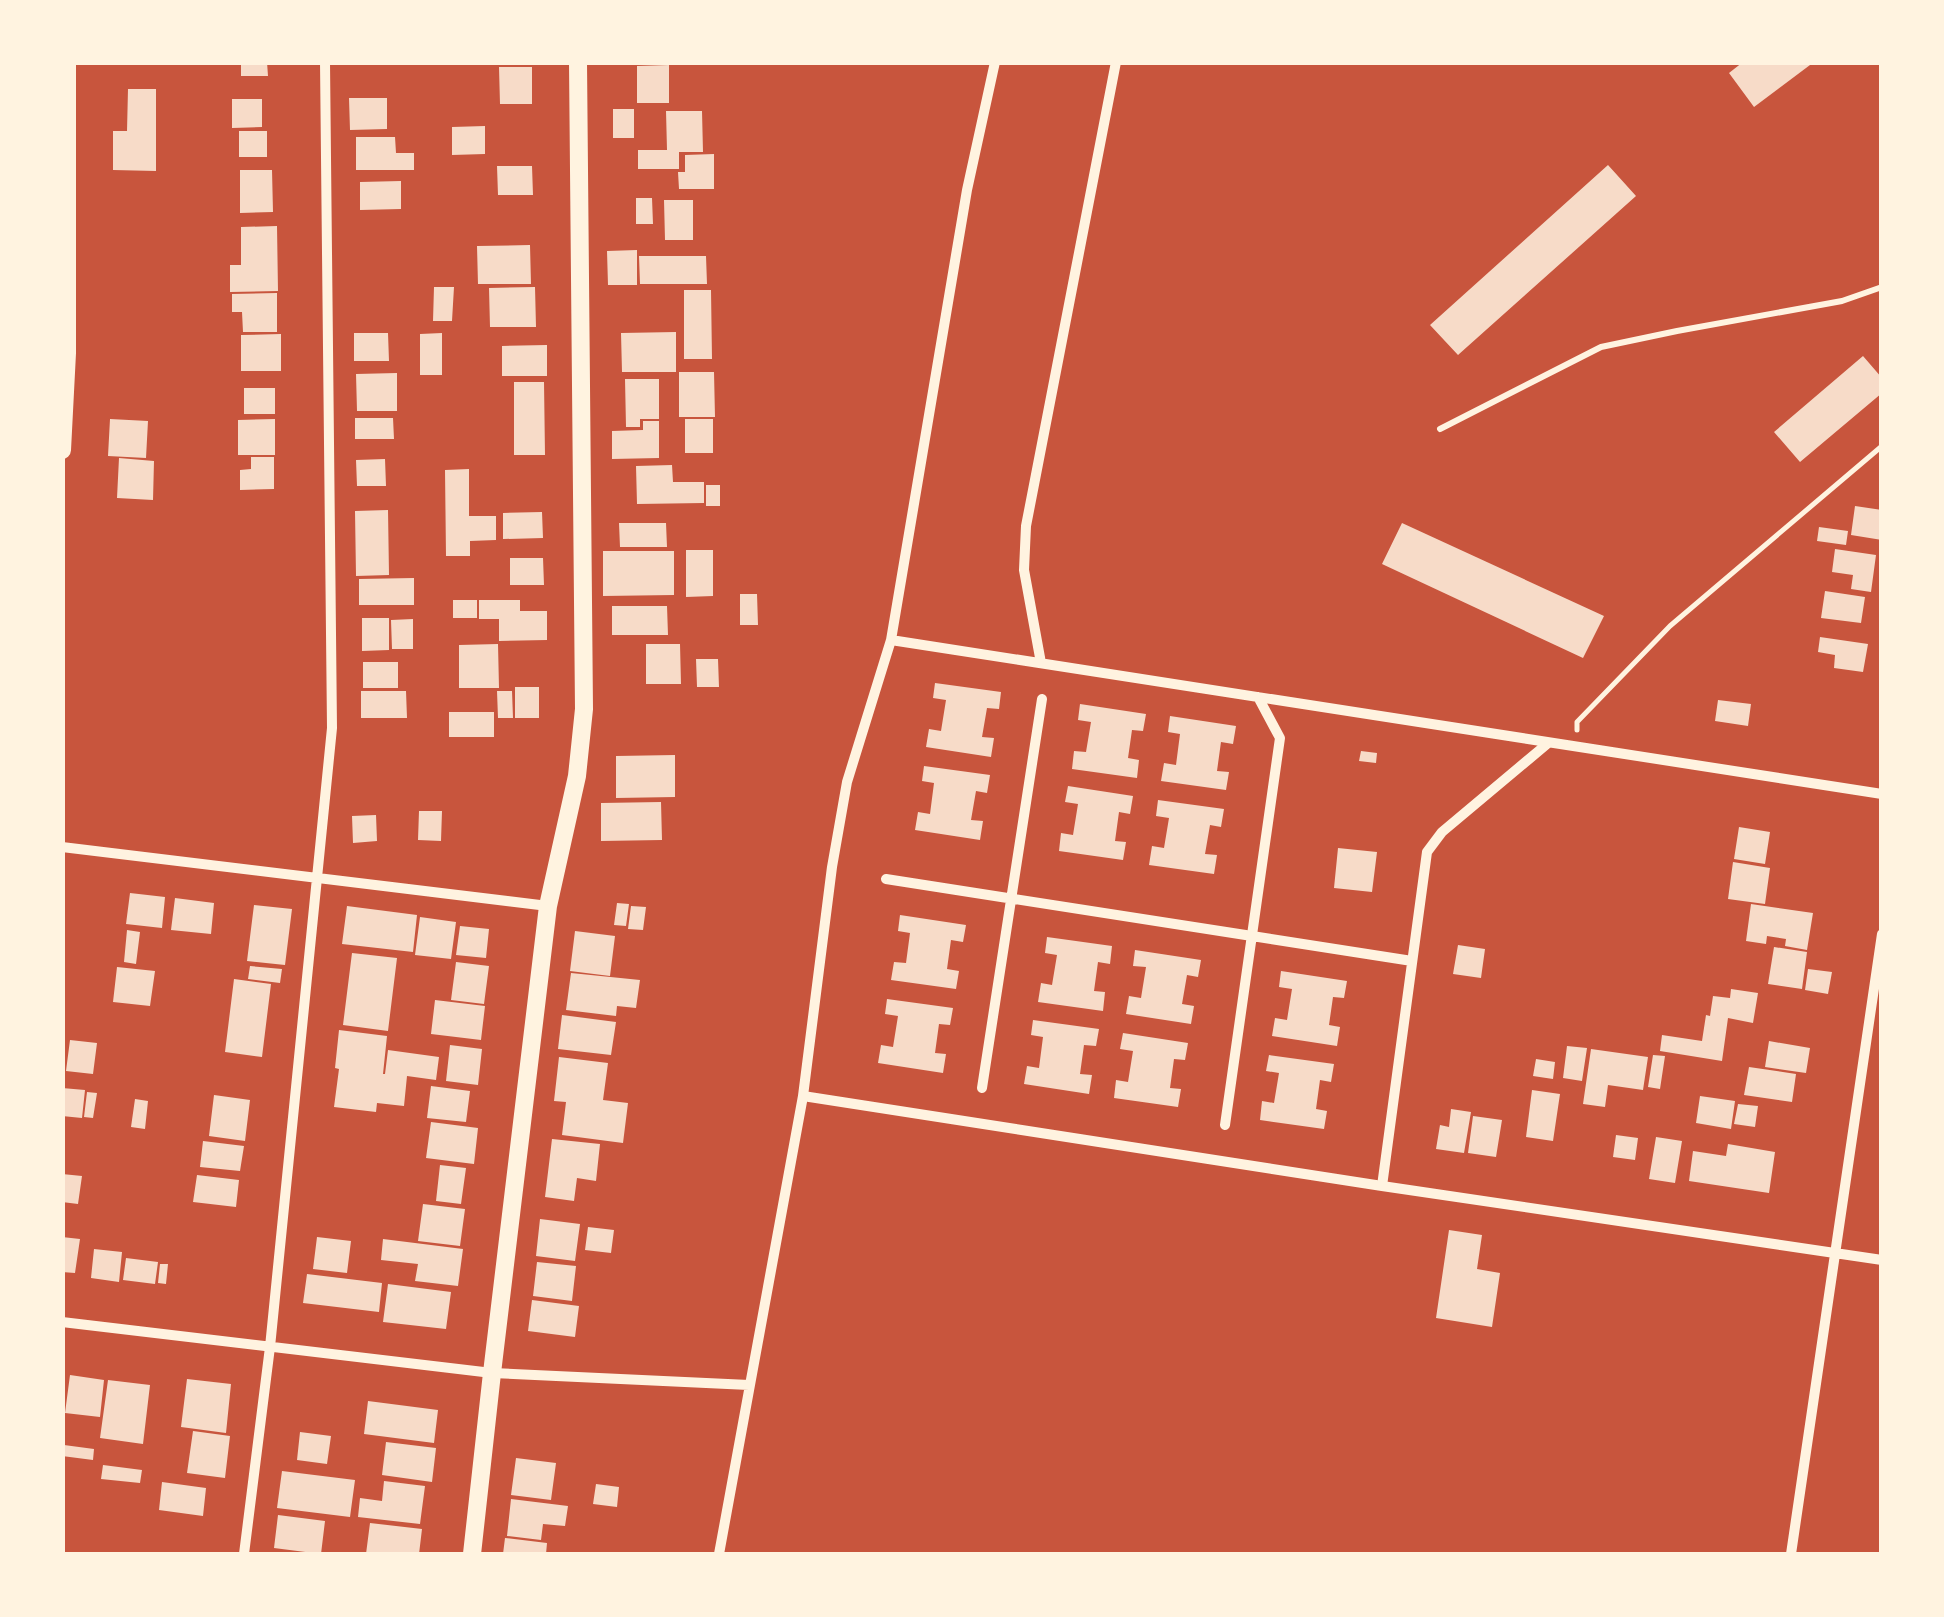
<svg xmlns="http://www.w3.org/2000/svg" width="1944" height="1617" viewBox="0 0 1944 1617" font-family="Lato,sans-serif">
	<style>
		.building { fill: #f7dbc8 }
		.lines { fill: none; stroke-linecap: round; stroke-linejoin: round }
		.path { stroke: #fff3e0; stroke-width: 5 }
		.service { stroke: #fff3e0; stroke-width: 6 }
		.minor { stroke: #fff3e0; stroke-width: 10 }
		.tertiary { stroke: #fff3e0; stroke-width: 18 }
	</style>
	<rect width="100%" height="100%" fill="#c8553d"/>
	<path class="building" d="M241,62H267L268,76H241Z
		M1743,62H1814L1754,107L1729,73Z
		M669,65V103H637V66Z
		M499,67H532V104H500Z
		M128,89H156V171L113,170V131H127Z
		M349,98H387V129L350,130Z
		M232,99H262V127L232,128Z
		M613,109H634V138H613Z
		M666,111H702L703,152H679V169H638V150H667Z
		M485,126V154L452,155V127Z
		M239,131H267V157H239Z
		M356,137H395L396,153H414V170H356Z
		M714,154V189H679L678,172H685V155Z
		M1608,165L1636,196L1458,355L1430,325Z
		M497,166H532L533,195H498Z
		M240,170H272L273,212L240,213Z
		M401,181V209L360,210V182Z
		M636,198H652L653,224H636Z
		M664,200H693V240H665Z
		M277,226L278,291L230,292V265H241V227Z
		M530,245L531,284H478L477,246Z
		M637,250V285H608L607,251Z
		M639,256H706L707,284H640Z
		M434,287H454L452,321H433Z
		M535,287L536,327H490L489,288Z
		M684,290H711L712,359H684Z
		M277,293V332H243L242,312H232V294Z
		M676,332V372H622L621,333Z
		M354,333H388L389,361H354Z
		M442,333V375H420V334Z
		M281,334V371H241V335Z
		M547,345V376H502V346Z
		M1863,356L1882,378V393L1800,462L1774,432Z
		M679,372H714L715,417H679Z
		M397,373V411H357L356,374Z
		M625,379H659V419H640V427H626Z
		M514,382H544L545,455H514Z
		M244,388H275V414H244Z
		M355,418H393L394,439H355Z
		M110,419L148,421L146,458L108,456Z
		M275,419V455H238V420Z
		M685,419H713V453H685Z
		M643,421H659V458L612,459V431L643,430Z
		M251,457H274V489L240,490V470L251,469Z
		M119,458L154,461L153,500L117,498Z
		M385,459L386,486H357L356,460Z
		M672,465L673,482H704V503L637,504L636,466Z
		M469,469V516H496V540L470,541V556H446L445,470Z
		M706,485H720V506H706Z
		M1855,506L1882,510V540L1851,535Z
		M388,510L389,575L356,576L355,511Z
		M542,512L543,538L503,539V513Z
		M619,523H666L667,547H620Z
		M1402,523L1604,616L1583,658L1382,564Z
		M1819,527L1848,531L1846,545L1817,541Z
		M1835,549L1876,555L1871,592L1851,589L1853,575L1832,572Z
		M686,550H713V596L686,597Z
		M603,551H674V595L603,596Z
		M510,558H543L544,585H510Z
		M414,578V605H359V579Z
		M1825,591L1865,597L1861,623L1821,618Z
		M740,594H757L758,625H740Z
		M453,600H477V618H453Z
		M479,600H520V611H547V640L499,641V619H479Z
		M612,606H667L668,635H612Z
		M362,618H389V650L362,651Z
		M413,619V649H392L391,620Z
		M1820,637L1868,644L1863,672L1834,668L1835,655L1818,652Z
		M498,644L499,688H459V645Z
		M646,644H680L681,684H646Z
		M696,659H718L719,687H697Z
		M363,662H398V688H363Z
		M935,683L1001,692L999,709L987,708L982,737L994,738L991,757L926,747L929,729L941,731L946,700L933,698Z
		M515,687H539V718H515Z
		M361,691H406L407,718H361Z
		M497,691H512L513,718H498Z
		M1718,700L1751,704L1748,726L1715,721Z
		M1080,704L1146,714L1143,731L1132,730L1128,758L1139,760L1137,778L1072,769L1074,751L1086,752L1091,722L1078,720Z
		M449,712H494V737H449Z
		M1170,716L1236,726L1233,744L1221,742L1217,771L1229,772L1226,790L1161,781L1164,763L1176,765L1180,734L1168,732Z
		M1361,751L1377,753L1376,763L1359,761Z
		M675,755V797L616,798V756Z
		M924,766L990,775L987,793L976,791L971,820L983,821L980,840L915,830L918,812L930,814L934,783L922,781Z
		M1068,786L1133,796L1130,814L1119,812L1115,841L1126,842L1123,860L1059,851L1061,833L1073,835L1078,804L1065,802Z
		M1158,800L1224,809L1221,827L1210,825L1205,854L1217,855L1214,874L1149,865L1152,846L1164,848L1169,818L1156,816Z
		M661,802L662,840L601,841V803Z
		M419,811H442L441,841L418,840Z
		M376,815L377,841L353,843L352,816Z
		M1739,827L1770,832L1765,864L1734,859Z
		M1338,848L1377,852L1372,892L1334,888Z
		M1733,862L1770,868L1765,904L1728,899Z
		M130,893L165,897L162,928L126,924Z
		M175,898L214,903L211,934L171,930Z
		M617,903L629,904L626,926L614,925Z
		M1751,904L1813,913L1807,950L1785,946L1786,939L1767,936L1766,944L1746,941Z
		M254,905L292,909L285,965L247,961Z
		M347,906L417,915L413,952L342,944Z
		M631,906L646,907L643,930L628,929Z
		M900,915L966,925L963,942L951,940L947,969L959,971L956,989L891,980L894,962L906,963L910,933L898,931Z
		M420,917L456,922L451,959L415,955Z
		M460,926L489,929L486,958L456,955Z
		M127,930L140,932L136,964L124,962Z
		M575,931L615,936L610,976L570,971Z
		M1047,937L1112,946L1110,964L1098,962L1094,991L1105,992L1103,1011L1038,1002L1041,983L1052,985L1057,955L1045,953Z
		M1458,945L1485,949L1481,978L1453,974Z
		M1774,947L1807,952L1802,989L1768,984Z
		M1135,950L1201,960L1198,977L1187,975L1182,1004L1194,1006L1191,1024L1126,1014L1129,996L1141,998L1146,967L1133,966Z
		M352,953L397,958L388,1031L343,1025Z
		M456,962L489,966L484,1004L451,1000Z
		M250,966L282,969L280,983L248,979Z
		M117,967L155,971L150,1006L113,1002Z
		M1808,969L1832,972L1828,994L1805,990Z
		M1281,971L1347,981L1344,998L1333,997L1329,1025L1340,1027L1337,1046L1272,1036L1275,1018L1287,1020L1292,989L1279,987Z
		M571,973L640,980L636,1008L617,1006L616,1016L566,1010Z
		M234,979L271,984L262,1057L225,1052Z
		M1731,989L1758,993L1753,1023L1728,1018L1722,1061L1660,1051L1662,1035L1702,1041L1706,1015L1710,1016L1713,996L1730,998Z
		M887,999L953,1008L950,1025L939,1024L935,1053L946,1054L943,1073L878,1063L881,1045L893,1047L898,1016L885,1014Z
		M435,1000L485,1006L481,1040L431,1034Z
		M562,1015L616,1022L611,1055L558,1049Z
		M1033,1020L1099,1029L1096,1046L1084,1045L1080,1074L1092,1075L1089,1094L1024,1084L1027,1066L1039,1068L1043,1037L1031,1035Z
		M339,1030L387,1036L383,1074H385L388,1050L439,1057L436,1080L407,1076L404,1106L377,1103L376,1112L334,1107L339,1069L335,1068Z
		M1123,1033L1188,1043L1185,1060L1174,1059L1170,1088L1181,1089L1178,1107L1114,1098L1116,1080L1128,1082L1133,1051L1120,1049Z
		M70,1040L97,1043L93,1074L66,1071Z
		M1769,1041L1810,1048L1806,1073L1765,1067Z
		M450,1045L482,1049L478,1085L446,1081Z
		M1567,1046L1587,1048L1582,1081L1563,1078Z
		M1591,1049L1648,1057L1643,1090L1608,1085L1605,1107L1583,1104Z
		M1269,1055L1334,1064L1331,1082L1320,1080L1316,1109L1327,1111L1324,1129L1260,1120L1262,1101L1274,1103L1279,1073L1266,1071Z
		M1653,1055L1665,1056L1660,1089L1648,1087Z
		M559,1057L608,1063L603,1100L628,1103L623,1143L562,1135L566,1102L554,1101Z
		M1536,1059L1555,1062L1553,1079L1533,1076Z
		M1749,1067L1796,1074L1792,1102L1744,1095Z
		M431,1086L470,1091L466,1122L427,1118Z
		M62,1088L85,1090L82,1118L62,1116Z
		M1532,1090L1560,1094L1553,1141L1526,1137Z
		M87,1092L97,1093L93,1118L84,1117Z
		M214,1095L250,1100L245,1141L209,1136Z
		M1700,1096L1735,1101L1731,1129L1696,1123Z
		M135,1099L148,1101L145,1129L131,1127Z
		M1738,1104L1758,1106L1755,1127L1734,1124Z
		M1451,1109L1471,1112L1464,1153L1436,1149L1440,1125L1449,1127Z
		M1473,1116L1502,1120L1496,1157L1468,1153Z
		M431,1122L478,1128L474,1164L426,1158Z
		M1616,1135L1638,1138L1635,1160L1613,1157Z
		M1656,1137L1682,1141L1675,1183L1649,1179Z
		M552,1139L600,1144L596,1181L577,1178L574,1201L545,1197Z
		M203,1141L244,1146L240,1171L200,1167Z
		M1728,1144L1775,1152L1769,1193L1689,1181L1693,1151L1726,1156Z
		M440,1165L466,1168L461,1204L436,1201Z
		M62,1174L82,1176L78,1204L62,1202Z
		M197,1175L239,1180L236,1207L193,1202Z
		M423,1204L465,1209L460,1246L418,1241Z
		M540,1219L580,1224L575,1261L536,1256Z
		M588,1227L614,1230L611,1253L585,1250Z
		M1449,1230L1482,1235L1477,1269L1500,1273L1492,1327L1436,1318Z
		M62,1237L80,1239L75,1273L62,1272Z
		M317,1237L351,1241L347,1273L313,1269Z
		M383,1239L463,1249L458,1286L415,1281L418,1264L381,1260Z
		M94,1249L122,1252L119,1282L91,1278Z
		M126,1258L158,1262L155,1284L123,1280Z
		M537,1262L576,1266L572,1301L533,1296Z
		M160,1264H168L166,1284L158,1283Z
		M307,1274L382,1283L379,1312L303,1303Z
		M388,1284L451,1292L446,1329L383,1322Z
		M532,1300L579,1306L575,1337L528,1331Z
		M70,1375L104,1380L100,1417L65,1413Z
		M187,1379L231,1384L226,1433L181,1427Z
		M108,1380L150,1385L143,1444L100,1438Z
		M368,1401L438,1410L434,1443L364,1434Z
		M193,1431L230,1436L225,1478L187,1473Z
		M300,1432L331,1436L327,1464L297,1460Z
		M386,1442L436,1448L432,1482L382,1475Z
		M64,1445L94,1449L93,1460L62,1456Z
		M516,1458L556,1463L551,1500L511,1495Z
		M103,1465L142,1470L140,1483L101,1479Z
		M282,1471L355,1480L350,1517L277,1508Z
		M384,1481L425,1486L420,1524L358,1517L360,1498L382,1501Z
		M162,1482L206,1488L203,1516L159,1510Z
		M596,1484L619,1487L617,1507L593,1504Z
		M511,1499L568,1506L565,1526L543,1524L541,1540L507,1536Z
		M278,1515L325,1521L321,1554L274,1548Z
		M370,1523L422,1529L419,1554H366Z
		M505,1538L547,1543L546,1554H503Z"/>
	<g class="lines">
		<path class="path" d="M1577,730V722L1670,626L1882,446"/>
		<path class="service" d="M1440,429L1601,347L1677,331L1842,301L1882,287"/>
		<path class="minor" d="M891,640L1882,794
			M1041,663L1024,570L1026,526L1116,62
			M62,847L548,906
			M886,879L1412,961
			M982,1088L1042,699
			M803,1096L1382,1186L1882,1260
			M1225,1125L1280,738L1258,697
			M1382,1186L1427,852L1442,832L1547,744
			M62,1322L492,1373L749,1385
			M244,1554L270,1347L332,728L325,62
			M719,1554L803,1096L832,867L847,782L891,640L967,190L995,62
			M1791,1554L1882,934"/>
		<path class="tertiary" d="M62,450L67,353V62
			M472,1554L492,1373L548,906L577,776L584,709L578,62"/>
	</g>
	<rect width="1944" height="1617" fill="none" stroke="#fff3e0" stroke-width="130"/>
</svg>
